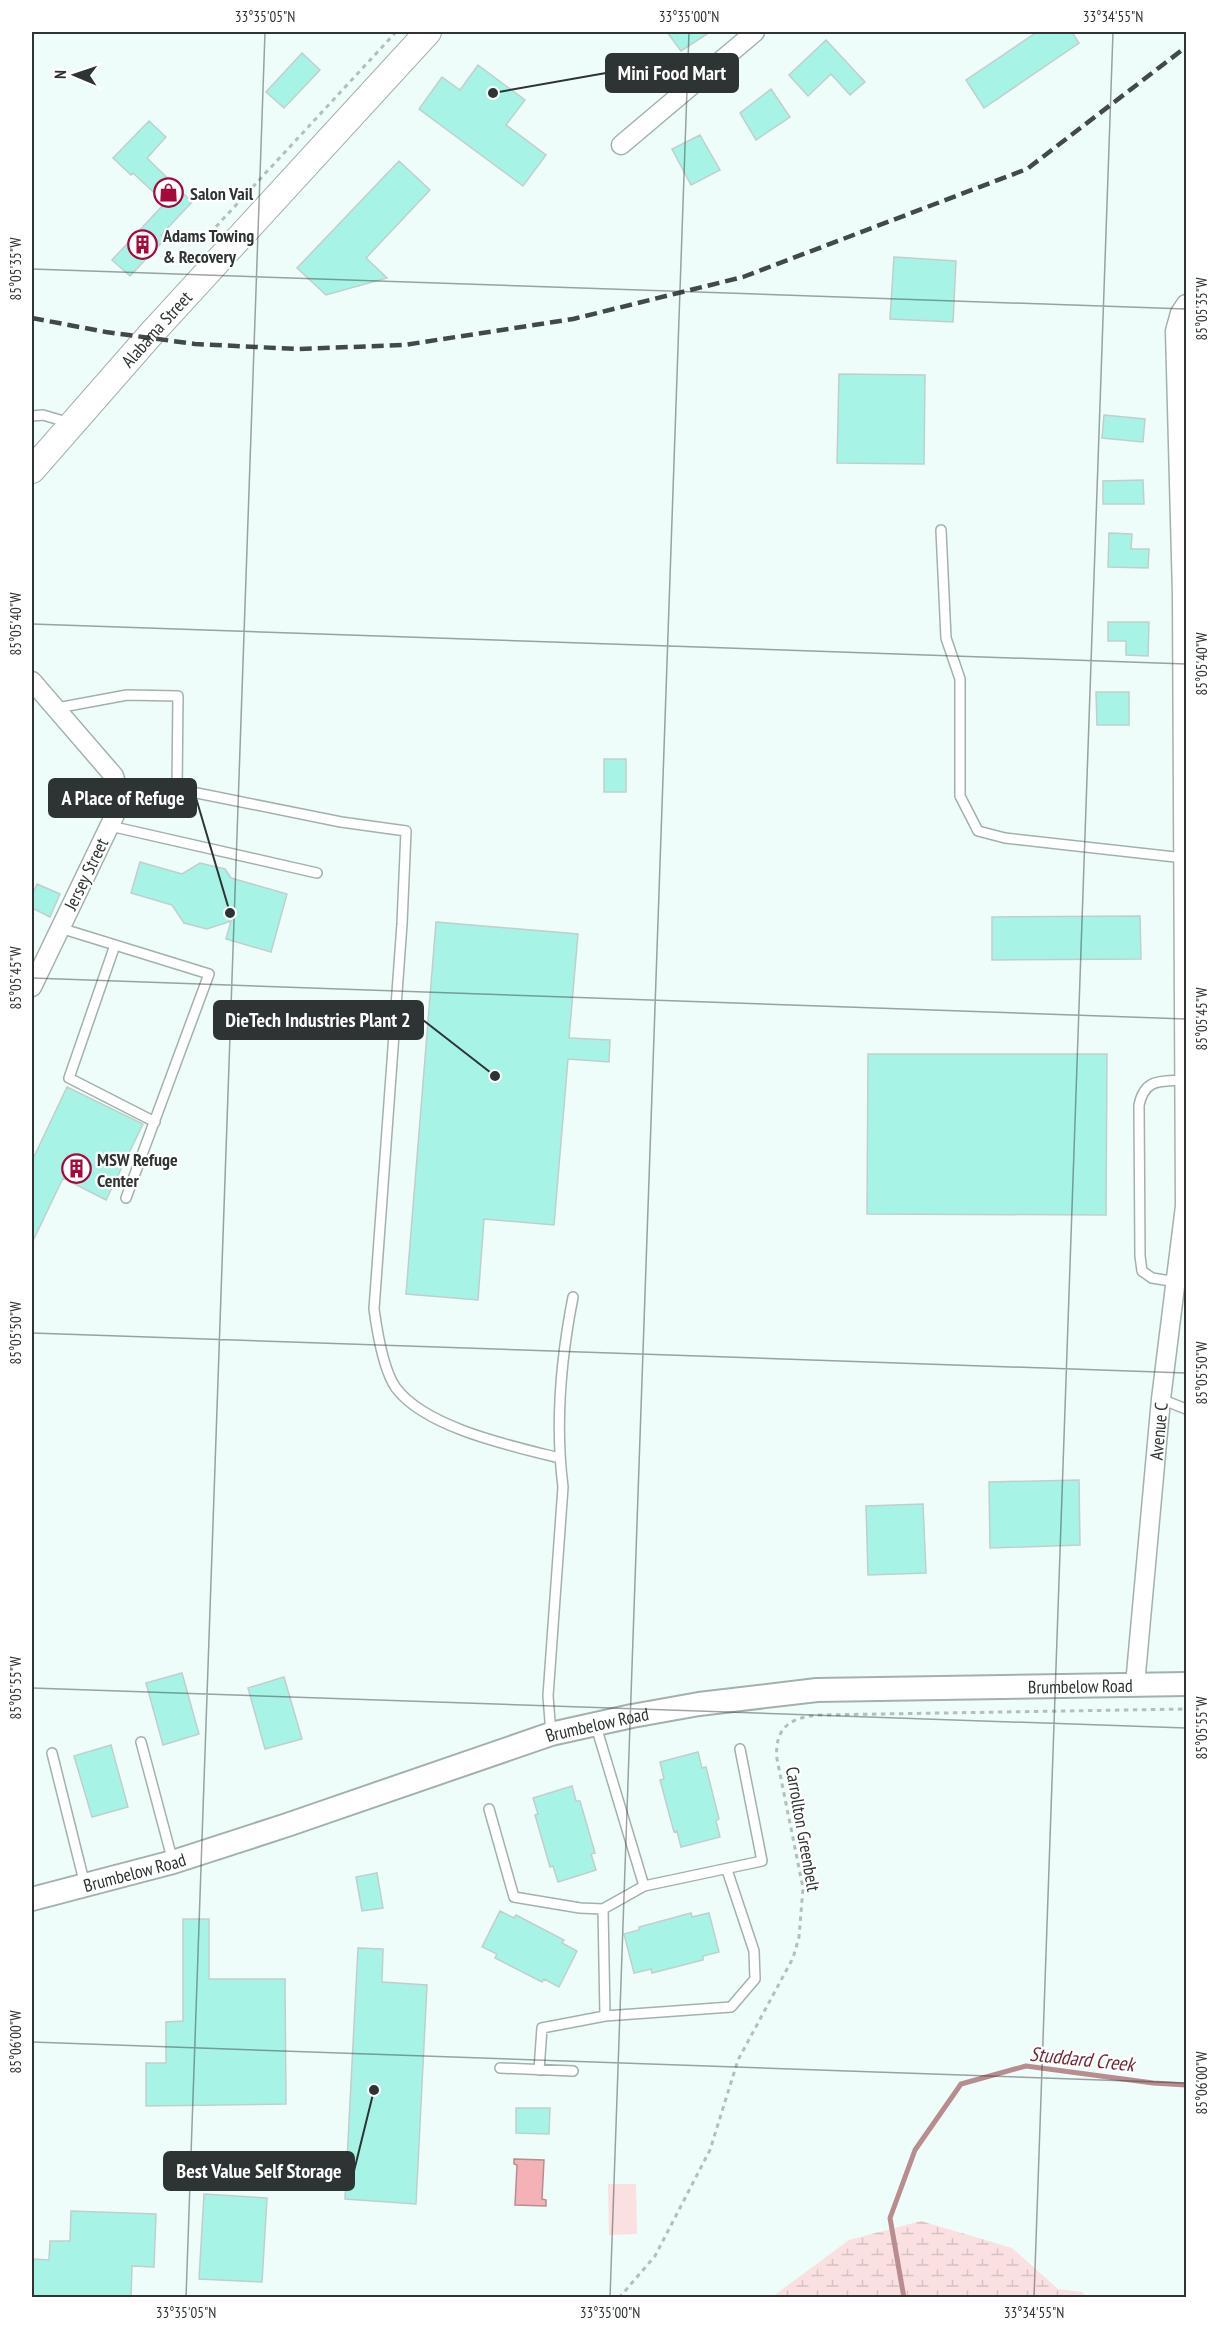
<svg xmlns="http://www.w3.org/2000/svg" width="1218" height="2329" viewBox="0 0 1218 2329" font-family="'PT Sans Narrow',sans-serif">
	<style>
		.wetland { fill: url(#wetland-marsh) }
		.park { fill: #fae0e1 }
		.water { fill: #f4b2b7; stroke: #b98c8f; stroke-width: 1.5 }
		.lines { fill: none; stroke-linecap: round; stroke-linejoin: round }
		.stream { stroke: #b98c8f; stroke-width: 5 }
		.building { fill: #a7f4e7; stroke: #c0cfcc; stroke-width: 1.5 }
		.service-casing { stroke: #a3b1ae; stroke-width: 12 }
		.minor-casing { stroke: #a3b1ae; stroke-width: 21 }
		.tertiary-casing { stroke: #a3b1ae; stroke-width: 26 }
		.secondary-casing { stroke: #a3b1ae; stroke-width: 28 }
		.path { stroke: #b2bfbc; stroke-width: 3; stroke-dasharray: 4.5 4.5; stroke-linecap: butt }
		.service { stroke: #fff; stroke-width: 9 }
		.minor { stroke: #fff; stroke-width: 18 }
		.tertiary { stroke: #fff; stroke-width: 22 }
		.secondary { stroke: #fff; stroke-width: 26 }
		.rail { stroke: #424948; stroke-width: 4.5; stroke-dasharray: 12 6; stroke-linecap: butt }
		.ticks { fill: none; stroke: #2e3433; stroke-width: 1.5; stroke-opacity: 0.45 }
		.labels { text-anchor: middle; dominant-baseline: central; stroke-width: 4.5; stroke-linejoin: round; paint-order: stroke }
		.poi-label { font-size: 18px; font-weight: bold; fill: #2e3433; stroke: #fff; text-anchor: start }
		.street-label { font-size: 18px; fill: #2e3433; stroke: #fff }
		.water-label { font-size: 20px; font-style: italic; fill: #742734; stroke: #fff }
		.leader { fill: none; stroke: #2e3433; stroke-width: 2 }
		.callout-dot { fill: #2e3433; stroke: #fff; stroke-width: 2 }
		.callout { fill: #2e3433; stroke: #2e3433; stroke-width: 2 }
		.callout-label { font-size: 20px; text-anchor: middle; font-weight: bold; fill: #fff }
		.neatline { fill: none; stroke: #2e3433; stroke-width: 2 }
		.ticks-label { font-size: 15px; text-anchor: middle; fill: #2e3433 }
	</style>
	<defs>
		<pattern id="wetland-marsh" width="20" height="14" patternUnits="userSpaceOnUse" patternTransform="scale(1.5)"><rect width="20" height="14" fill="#fae0e1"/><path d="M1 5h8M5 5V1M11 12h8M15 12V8" fill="none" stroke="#d7c1c2"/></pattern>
	</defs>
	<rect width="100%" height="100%" fill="#eefdfa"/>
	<path class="wetland" d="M921,2221L1012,2248L1058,2289L1083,2292L1084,2297H772L849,2240Z"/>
	<path class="park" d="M608,2184H636L637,2234L609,2235Z"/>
	<path class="water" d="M514,2159L544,2160L542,2199L546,2200V2206L515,2205L517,2165L514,2164Z"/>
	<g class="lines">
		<path class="stream" d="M904,2298L890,2218L915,2150L961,2084L1026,2066L1153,2083L1186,2085"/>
	</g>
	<path class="building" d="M667,32H710L681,51Z
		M1037,32H1072L1079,43L984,108L966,80Z
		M826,40L865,82L850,95L831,74L808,96L789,75Z
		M302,53L320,70L284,108L266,92Z
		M478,65L525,100L506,125L546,155L523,186L419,109L442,77L460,90Z
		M771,89L790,117L756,140L740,113Z
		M149,121L166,137L147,158L192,202L161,235L165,239L130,276L112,260L165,203L133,173L131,175L113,158Z
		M700,135L720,170L691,185L672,149Z
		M399,161L430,190L366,258L387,278L326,295L297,268Z
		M894,257L956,261L953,322L890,319Z
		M839,374L925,375L924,464L837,463Z
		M1104,415L1145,419L1143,442L1102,438Z
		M1143,480L1144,504H1103V481Z
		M1109,533L1132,534L1131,549H1149L1148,568L1108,567Z
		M1108,622H1149L1148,656L1126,655V641H1108Z
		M1096,692H1129V725H1097Z
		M604,759H626V792H604Z
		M140,862L182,874L200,863L225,869L231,878L287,894L271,952L226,939L231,921L207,929L184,923L172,905L131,893Z
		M37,884L60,894L50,917L32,908V896Z
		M1140,916L1141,959L992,960V917Z
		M436,922L578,934L569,1038L610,1040L609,1062L568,1059L554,1225L484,1219L478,1300L406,1294Z
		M868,1054H1107L1106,1215L867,1214Z
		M67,1087L143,1124L106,1200L63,1178L32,1243V1161Z
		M1079,1480L1080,1545L990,1548L989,1482Z
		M923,1504L926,1573L868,1575L866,1506Z
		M182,1673L199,1734L163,1745L146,1683Z
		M284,1677L302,1739L265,1749L248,1688Z
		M111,1745L128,1807L92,1817L74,1756Z
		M698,1752L702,1768L706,1767L719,1819L716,1821L720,1837L681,1847L677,1831L674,1832L660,1780L664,1779L660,1762Z
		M572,1786L576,1801H580L595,1853L591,1854L596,1870L558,1882L553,1866L550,1867L535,1815L538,1814L533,1798Z
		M377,1873L383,1908L362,1911L356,1877Z
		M500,1911L514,1918L516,1915L564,1940L562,1943L577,1951L559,1987L544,1979L542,1982L495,1958L497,1954L482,1947Z
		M691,1913L692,1917L709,1913L719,1952L703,1956V1960L652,1973L651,1969L634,1973L624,1934L639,1930V1927Z
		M183,1919H209V1979H285L286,2104L146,2106V2063H166V2022L183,2021Z
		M358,1948L383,1949L382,1982L427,1985L416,2204L345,2199Z
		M516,2108H550L549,2134L516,2133Z
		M204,2194L267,2198L262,2282L199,2279Z
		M71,2211L156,2214L154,2267L132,2266L131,2298H32V2259L49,2260L50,2241H70Z"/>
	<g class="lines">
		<defs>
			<path id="service" d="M32,416L43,415L70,423
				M941,530L946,638L960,679V796L978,831L1005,838L1184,858
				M57,708L127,695L178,696L177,789L341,822L406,831L402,924L374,1309C377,1331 383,1370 396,1388C426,1428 512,1446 559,1458
				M110,826L317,873
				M60,928L209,974L126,1198
				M115,945L69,1078L155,1122
				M1177,1282L1152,1278L1142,1271L1140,1256L1139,1105C1145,1077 1162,1082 1185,1080
				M1161,1399L1186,1409
				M551,1734L548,1696L563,1487C555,1424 561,1358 573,1297
				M141,1742L173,1862
				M52,1753L85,1885
				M489,1809L514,1897L580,1908L603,1909L644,1886L595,1723
				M644,1886L762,1861L740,1749
				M603,1909L605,2016
				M500,2068L573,2071
				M539,2070L542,2028L605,2016L731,2007L755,1979L754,1951L727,1870"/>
			<g id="minor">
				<path d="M621,145L755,32"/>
				<path d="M32,681L114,776L121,802L32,987"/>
				<path id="s1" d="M1135,1685L1161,1399L1185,1206L1182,595L1175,331L1180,313L1186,304"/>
			</g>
			<g id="tertiary">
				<path id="s2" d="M32,1899L173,1862L287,1825L551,1734L632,1716L699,1704L817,1690L1186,1684"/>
			</g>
			<g id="secondary">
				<path id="s3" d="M32,470L151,334L428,32"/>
			</g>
		</defs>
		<use href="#service" class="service-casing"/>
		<use href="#minor" class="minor-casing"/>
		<use href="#tertiary" class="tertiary-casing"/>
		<use href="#secondary" class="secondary-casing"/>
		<path class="path" d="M213,234L212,231L396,32
			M619,2298L655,2256L710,2150L738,2060L793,1958L799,1937L803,1888L777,1759C774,1727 791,1717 820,1715L1186,1709"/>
		<use href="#service" class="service"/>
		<use href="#minor" class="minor"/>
		<use href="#tertiary" class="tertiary"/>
		<use href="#secondary" class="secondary"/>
		<path class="rail" d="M32,318L106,332L195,344L297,349L404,345L573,319L743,277L1027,169L1186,47"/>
	</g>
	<path class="ticks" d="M32,269L1186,309M32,624L1186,664M32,978L1186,1019M32,1333L1186,1373M32,1688L1186,1728M32,2042L1186,2083M186,2298L265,32M610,2298L689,32M1034,2298L1113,32"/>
	<defs>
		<symbol id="shop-ring" viewBox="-11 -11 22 22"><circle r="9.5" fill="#fff" stroke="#a5093a" stroke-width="1.5"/><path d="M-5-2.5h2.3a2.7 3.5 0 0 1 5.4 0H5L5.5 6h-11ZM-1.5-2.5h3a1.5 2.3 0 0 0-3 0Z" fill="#a5093a"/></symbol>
		<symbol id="building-ring" viewBox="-11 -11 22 22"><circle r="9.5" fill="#fff" stroke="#a5093a" stroke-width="1.5"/><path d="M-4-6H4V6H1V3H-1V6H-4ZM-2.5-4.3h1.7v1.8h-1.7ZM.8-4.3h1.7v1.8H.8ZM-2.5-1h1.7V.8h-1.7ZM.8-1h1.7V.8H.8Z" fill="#a5093a"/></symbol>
	</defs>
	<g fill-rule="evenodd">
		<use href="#shop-ring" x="152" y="176" width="33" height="33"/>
		<use href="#building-ring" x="126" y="228" width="33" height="33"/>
		<use href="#building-ring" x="60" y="1152" width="33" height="33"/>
	</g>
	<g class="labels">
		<g class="poi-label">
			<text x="190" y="193">Salon Vail</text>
			<text x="163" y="235">Adams Towing<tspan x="163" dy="21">&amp; Recovery</tspan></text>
			<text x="97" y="1159">MSW Refuge<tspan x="97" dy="21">Center</tspan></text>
		</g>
		<g class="street-label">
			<text stroke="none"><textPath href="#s3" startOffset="188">Alabama Street</textPath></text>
			<text transform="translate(86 874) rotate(-64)">Jersey Street</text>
			<text stroke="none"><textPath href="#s1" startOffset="255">Avenue C</textPath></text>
			<text stroke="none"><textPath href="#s2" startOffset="1078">Brumbelow Road</textPath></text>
			<text stroke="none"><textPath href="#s2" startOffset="592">Brumbelow Road</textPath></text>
			<text transform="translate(803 1829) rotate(80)">Carrollton Greenbelt</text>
			<text stroke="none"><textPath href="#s2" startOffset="106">Brumbelow Road</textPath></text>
		</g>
		<g class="water-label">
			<text transform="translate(1082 2059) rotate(6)">Studdard Creek</text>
		</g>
	</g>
	<path class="leader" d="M493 93L606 73M230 913L196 798M495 1076L423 1020M374 2090L354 2171"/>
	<g class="callout-dot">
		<circle cx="493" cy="93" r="6"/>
		<circle cx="230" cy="913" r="6"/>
		<circle cx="495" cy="1076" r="6"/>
		<circle cx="374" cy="2090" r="6"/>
	</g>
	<g class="callout">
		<rect x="606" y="54" width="132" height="38" rx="6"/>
		<rect x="49" y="779" width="147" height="38" rx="6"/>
		<rect x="214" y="1001" width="209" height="38" rx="6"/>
		<rect x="164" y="2152" width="190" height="38" rx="6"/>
	</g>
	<g class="callout-label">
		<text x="672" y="80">Mini Food Mart</text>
		<text x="123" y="805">A Place of Refuge</text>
		<text x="318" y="1027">DieTech Industries Plant 2</text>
		<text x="259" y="2178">Best Value Self Storage</text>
	</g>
	<rect width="1218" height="2329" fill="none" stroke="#ffffff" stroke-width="66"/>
	<g transform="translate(75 75) rotate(272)" stroke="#ffffff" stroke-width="4.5" paint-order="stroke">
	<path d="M0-4.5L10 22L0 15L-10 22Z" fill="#2e3433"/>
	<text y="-9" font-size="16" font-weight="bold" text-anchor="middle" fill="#2e3433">N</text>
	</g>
	<rect x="33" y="33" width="1152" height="2263" class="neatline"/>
	<g class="ticks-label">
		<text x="265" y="22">33°35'05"N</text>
		<text x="689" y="22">33°35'00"N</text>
		<text x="1113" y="22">33°34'55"N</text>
		<text transform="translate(16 269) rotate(-90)" y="5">85°05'35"W</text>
		<text transform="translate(1202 309) rotate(-90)" y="5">85°05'35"W</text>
		<text transform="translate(16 624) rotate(-90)" y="5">85°05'40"W</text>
		<text transform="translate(1202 664) rotate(-90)" y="5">85°05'40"W</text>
		<text transform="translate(16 978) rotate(-90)" y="5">85°05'45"W</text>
		<text transform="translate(1202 1019) rotate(-90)" y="5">85°05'45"W</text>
		<text transform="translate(16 1333) rotate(-90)" y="5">85°05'50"W</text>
		<text transform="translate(1202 1373) rotate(-90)" y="5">85°05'50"W</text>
		<text transform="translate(16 1688) rotate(-90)" y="5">85°05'55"W</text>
		<text transform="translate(1202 1728) rotate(-90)" y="5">85°05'55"W</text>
		<text transform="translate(16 2042) rotate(-90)" y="5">85°06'00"W</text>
		<text transform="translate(1202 2083) rotate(-90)" y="5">85°06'00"W</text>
		<text x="186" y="2318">33°35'05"N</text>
		<text x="610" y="2318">33°35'00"N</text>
		<text x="1034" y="2318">33°34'55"N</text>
	</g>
</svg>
